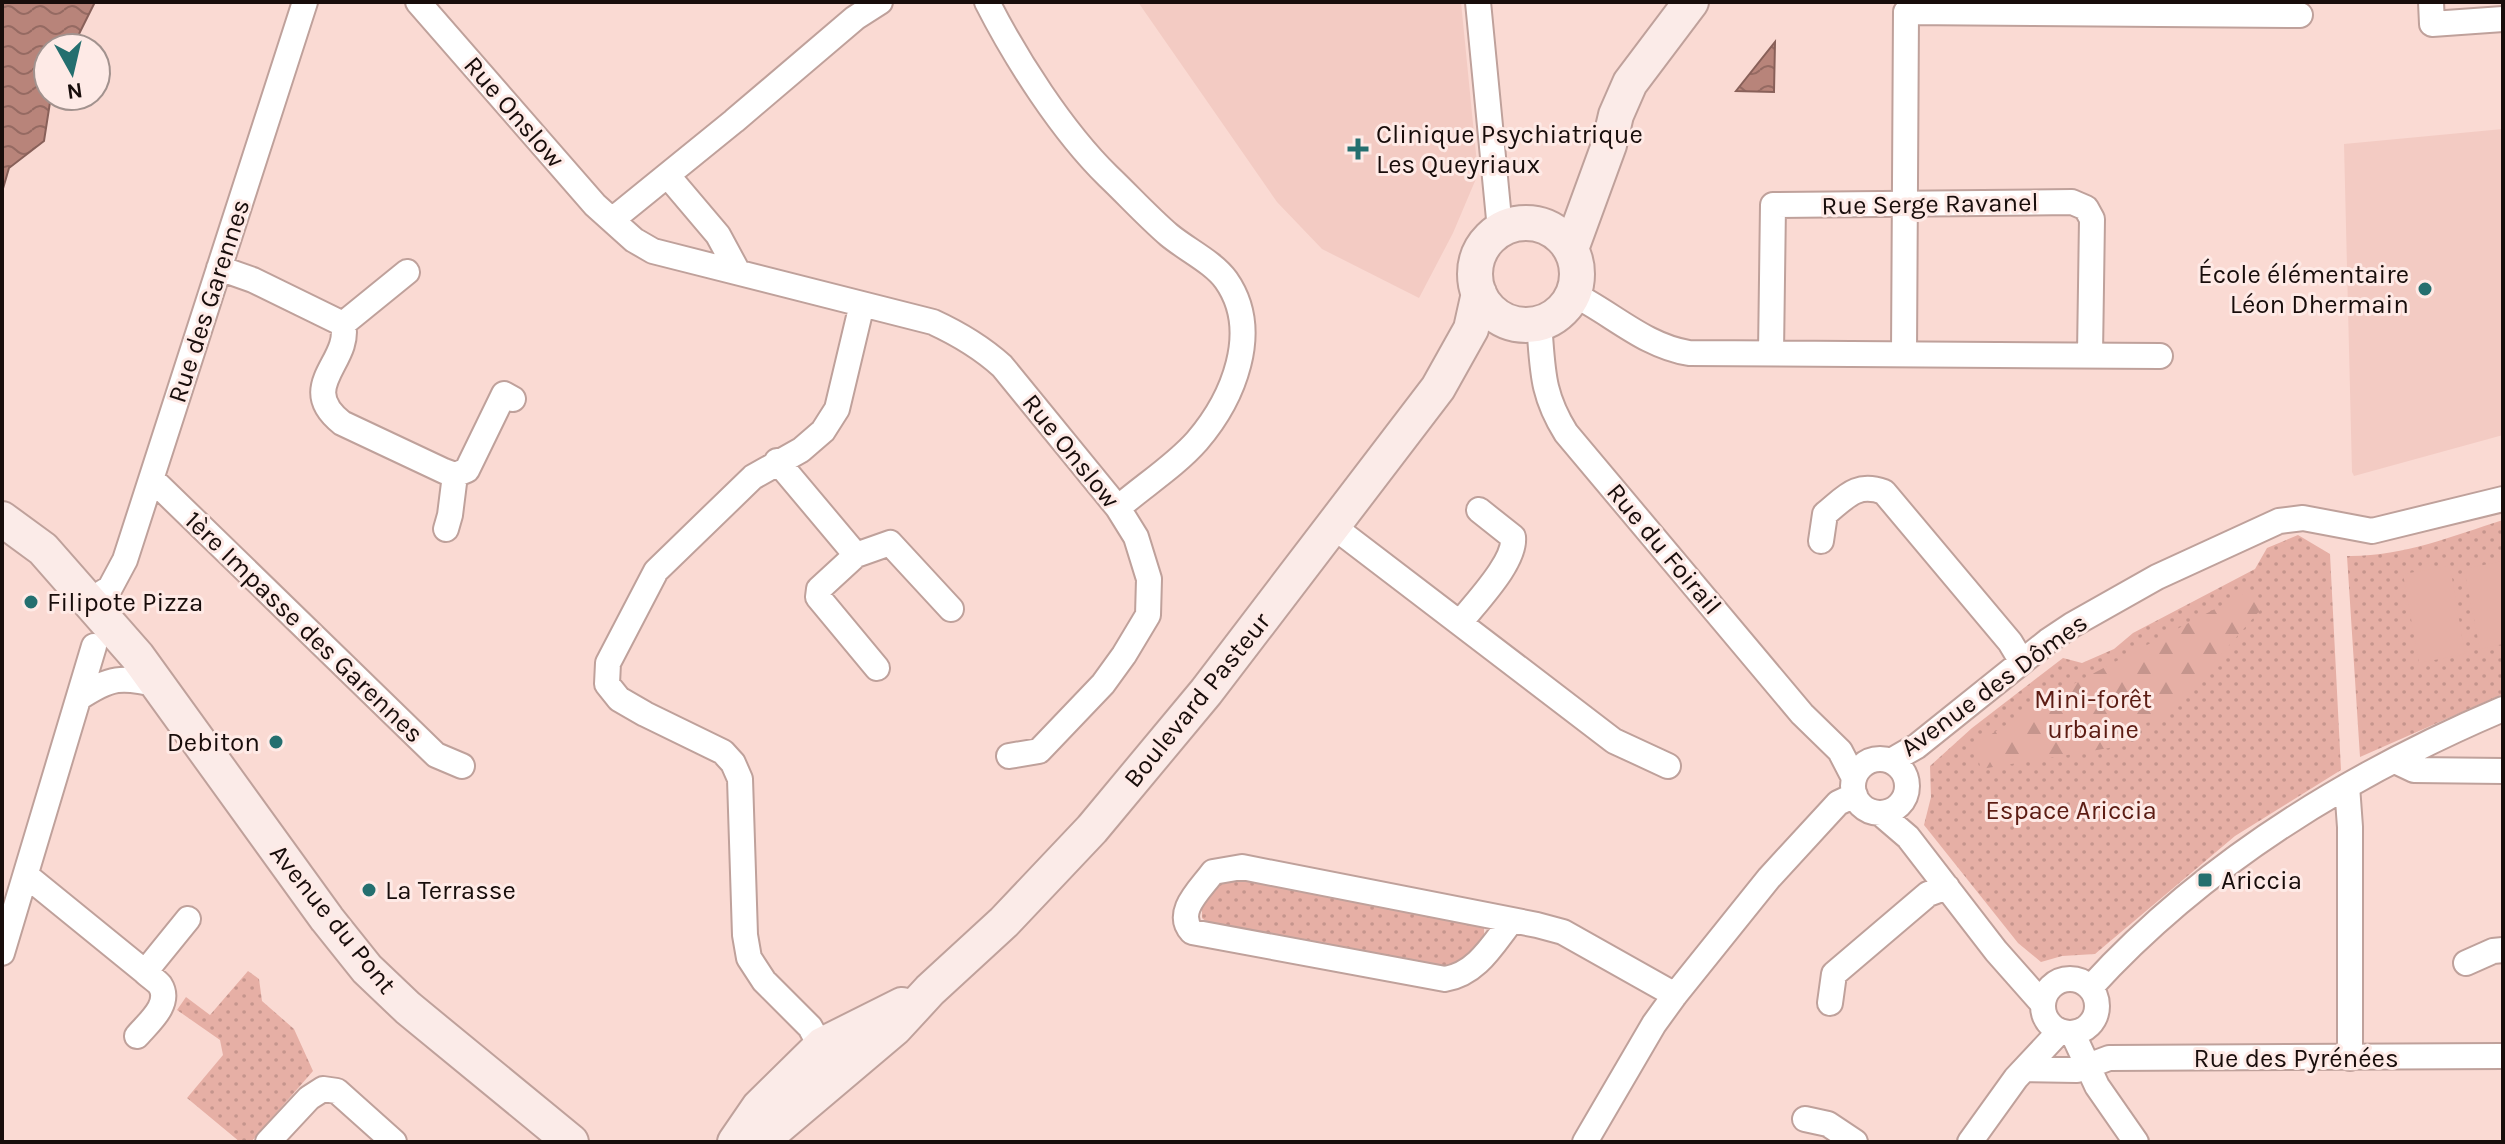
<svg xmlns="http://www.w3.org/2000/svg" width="2505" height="1144" viewBox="0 0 2505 1144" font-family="Karla,sans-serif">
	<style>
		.built { fill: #f3cbc3 }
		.grass { fill: url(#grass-dots) }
		.forest { fill: url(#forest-firs) }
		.pitch { fill: #e6afa5 }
		.water { fill: url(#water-waves); stroke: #886059; stroke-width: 2 }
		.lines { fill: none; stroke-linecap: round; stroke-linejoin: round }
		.minor-casing { stroke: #bfa19b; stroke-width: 28 }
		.secondary-casing { stroke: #bfa19b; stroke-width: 38 }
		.minor { stroke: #fff; stroke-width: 24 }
		.secondary { stroke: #fbebe8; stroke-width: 34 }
		.poi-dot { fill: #246f6f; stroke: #feeae6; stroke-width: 3 }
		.labels { text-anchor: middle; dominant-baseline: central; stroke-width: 6; stroke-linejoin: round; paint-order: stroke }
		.street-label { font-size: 26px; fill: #180d0b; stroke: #feeae6 }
		.poi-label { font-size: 26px; fill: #180d0b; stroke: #feeae6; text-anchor: start }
		.park-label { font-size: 26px; fill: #5c1c13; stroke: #feeae6 }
	</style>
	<defs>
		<pattern id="grass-dots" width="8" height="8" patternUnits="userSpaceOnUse" patternTransform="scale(2)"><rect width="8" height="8" fill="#e6afa5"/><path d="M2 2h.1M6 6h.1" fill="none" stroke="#c5958d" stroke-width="1.8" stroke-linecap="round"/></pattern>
		<pattern id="forest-firs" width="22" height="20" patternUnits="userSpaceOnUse" patternTransform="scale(2)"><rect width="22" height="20" fill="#e6afa5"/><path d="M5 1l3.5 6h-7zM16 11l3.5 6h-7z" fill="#c5958d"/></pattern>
		<pattern id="water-waves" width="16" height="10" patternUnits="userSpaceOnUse" patternTransform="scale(2)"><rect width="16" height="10" fill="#b8847a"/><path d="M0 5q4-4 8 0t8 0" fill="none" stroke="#956a62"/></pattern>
	</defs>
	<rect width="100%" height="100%" fill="#fadad3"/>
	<path class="built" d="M1138,2H1461L1478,174L1453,233L1419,298L1322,249L1277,202Z
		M2503,129V435L2354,476L2352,472L2344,144Z"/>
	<path class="grass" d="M2503,520V694L2360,757L2347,556C2402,557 2452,536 2503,520Z
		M2298,535L2330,554L2341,770L2235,836L2095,954L2062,956L2041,962L2018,943L1924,825L1931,797L1930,766L1972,728L2063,658L2082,663L2114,649L2133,633L2255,569L2267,548Z
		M1241,878L1479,923L1484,928V937L1464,962L1446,968L1209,924L1202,918V908L1219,881Z
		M248,971L259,979L262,1001L294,1029L313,1071L251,1142H240L187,1098L223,1055L220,1040L177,1010L186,997L210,1015Z"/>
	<path class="forest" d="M2247,592L2263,607L2163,720C2140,722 2127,729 2115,747L1981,769L1974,745L2062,690Z"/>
	<path class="pitch" d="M2503,561V644L2480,649L2464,569Z
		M2450,566L2465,654L2419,663L2403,574Z"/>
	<path class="water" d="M2,2H95L72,48H48V96H51L44,141L9,168L2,192Z
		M1775,42L1774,92L1736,91Z"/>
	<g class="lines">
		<defs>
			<path id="minor" d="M418,2L595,205L634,240L653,251L933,322C959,334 981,347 1002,366L1118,508L1136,537L1149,579L1148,615L1124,655L1103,684L1039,751L1009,756
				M987,2C1016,59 1062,131 1108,176C1128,195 1148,217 1169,235C1187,250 1213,262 1226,280C1262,331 1233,399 1197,441C1175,466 1143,486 1118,508
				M1478,2L1499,219L1503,229
				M2431,2L2432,24L2503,19
				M668,176L718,235L738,272
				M612,220L734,121L855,18L880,2
				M219,268L253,280L343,324C352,362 295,386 342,423L444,471L455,475L467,470L504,394L513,399
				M1573,294C1613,314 1645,346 1689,353L2160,356
				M1539,323C1543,369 1541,393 1566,433L1802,714L1840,751L1854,778
				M343,324L407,272
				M1771,353L1773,205L2072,202L2086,208L2092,219L2090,354
				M1904,354L1906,12L2300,15
				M777,461L856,555L890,543L951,609
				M152,479L436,755L462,766
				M1334,527L1614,741L1668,766
				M446,529L450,515L455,475
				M1821,541L1825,514C1846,497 1856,482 1884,492L2010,642L2022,662
				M856,555L819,589L818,597L877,668
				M102,593L110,588L125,560L305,2
				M1460,623C1475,603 1516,562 1513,537L1479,510
				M79,698C111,677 121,676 159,685
				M1853 786a27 27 0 1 1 54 0a27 27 0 1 1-54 0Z
				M1891,761L1917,746L2048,641L2072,625L2157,577L2279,521L2303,518L2372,531L2503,499
				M2395,761L2414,770L2503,771
				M2347,786L2350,827V1058
				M1880,813L1908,837L1996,951L2042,1003
				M27,876L145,972L188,919
				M1512,920C1493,944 1477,974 1445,979L1192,932C1174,912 1200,890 1213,872L1242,867L1537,925L1563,932L1675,995
				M2,953L94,646
				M2466,963L2493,951L2503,950
				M2043 1006a27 27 0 1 1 54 0a27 27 0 1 1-54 0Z
				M2090,988C2203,864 2350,774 2503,709
				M1830,1003L1834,974L1928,894L1947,887
				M2073,1034L2097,1086L2136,1142
				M137,1036C148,1023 172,1004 160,985C157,981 149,976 145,972
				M828,1060L810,1027L764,981L749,958L745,935L740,779L733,763L723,752L645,714L619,699L607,684L608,663L656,571L753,477L801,450L823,431L837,409L862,304
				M2025,1069L2077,1070L2109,1058L2503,1056
				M1805,1119L1828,1124L1855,1142
				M268,1142L309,1098L323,1089L337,1091L394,1142
				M1585,1142L1654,1024L1675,995L1769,878L1838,803L1855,795
				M1970,1142L2016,1078L2059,1032"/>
			<path id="secondary" d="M1475 274a51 51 0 1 1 102 0a51 51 0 1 1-102 0Z
				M1571,249L1609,145L1616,115L1630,83L1691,2
				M2,519L43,549L137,656L327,919L367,969L408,1008L571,1142
				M735,1142L759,1107L822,1045L902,1005
				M764,1142L772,1132L895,1028L930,990L1004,922L1092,829L1206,692L1438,388L1471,329L1479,293"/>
		</defs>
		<use href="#minor" class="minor-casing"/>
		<use href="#secondary" class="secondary-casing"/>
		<use href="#minor" class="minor"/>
		<use href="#secondary" class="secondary"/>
	</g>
	<g class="poi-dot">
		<path d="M1354 137h8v8h8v8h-8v8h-8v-8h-8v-8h8z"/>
		<circle cx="2425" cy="289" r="8"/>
		<circle cx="31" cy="602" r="8"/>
		<circle cx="276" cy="742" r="8"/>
		<rect x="2197" y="872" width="16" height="16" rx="4"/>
		<circle cx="369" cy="890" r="8"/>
	</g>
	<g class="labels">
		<g class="street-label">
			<text transform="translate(514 112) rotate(49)">Rue Onslow</text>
			<text transform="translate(1930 204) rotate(-1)">Rue Serge Ravanel</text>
			<text transform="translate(209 301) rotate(-72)">Rue des Garennes</text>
			<text transform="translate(1071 451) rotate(51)">Rue Onslow</text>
			<text transform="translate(1664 549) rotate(50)">Rue du Foirail</text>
			<text transform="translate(304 627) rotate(44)">1ère Impasse des Garennes</text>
			<text transform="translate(1994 685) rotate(-36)">Avenue des Dômes</text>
			<text transform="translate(1197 700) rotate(-51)">Boulevard Pasteur</text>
			<text transform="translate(333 919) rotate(51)">Avenue du Pont</text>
			<text x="2296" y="1058">Rue des Pyrénées</text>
		</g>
		<g class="poi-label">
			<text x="1376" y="134">Clinique Psychiatrique<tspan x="1376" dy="30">Les Queyriaux</tspan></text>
			<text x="2409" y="274" text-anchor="end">École élémentaire<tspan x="2409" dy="30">Léon Dhermain</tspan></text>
			<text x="47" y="602">Filipote Pizza</text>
			<text x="260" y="742" text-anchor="end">Debiton</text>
			<text x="2221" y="880">Ariccia</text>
			<text x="385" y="890">La Terrasse</text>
		</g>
		<g class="park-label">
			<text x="2093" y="699">Mini-forêt<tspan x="2093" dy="30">urbaine</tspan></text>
			<text x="2071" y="810">Espace Ariccia</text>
		</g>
	</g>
	<rect width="2505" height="1144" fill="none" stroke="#180d0b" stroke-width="8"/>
	<g transform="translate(72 72) rotate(172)"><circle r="38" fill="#feeae6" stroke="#a2928e" stroke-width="2"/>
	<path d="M0-6L14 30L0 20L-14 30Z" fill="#246f6f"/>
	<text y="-12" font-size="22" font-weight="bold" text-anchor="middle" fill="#180d0b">N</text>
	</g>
</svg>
